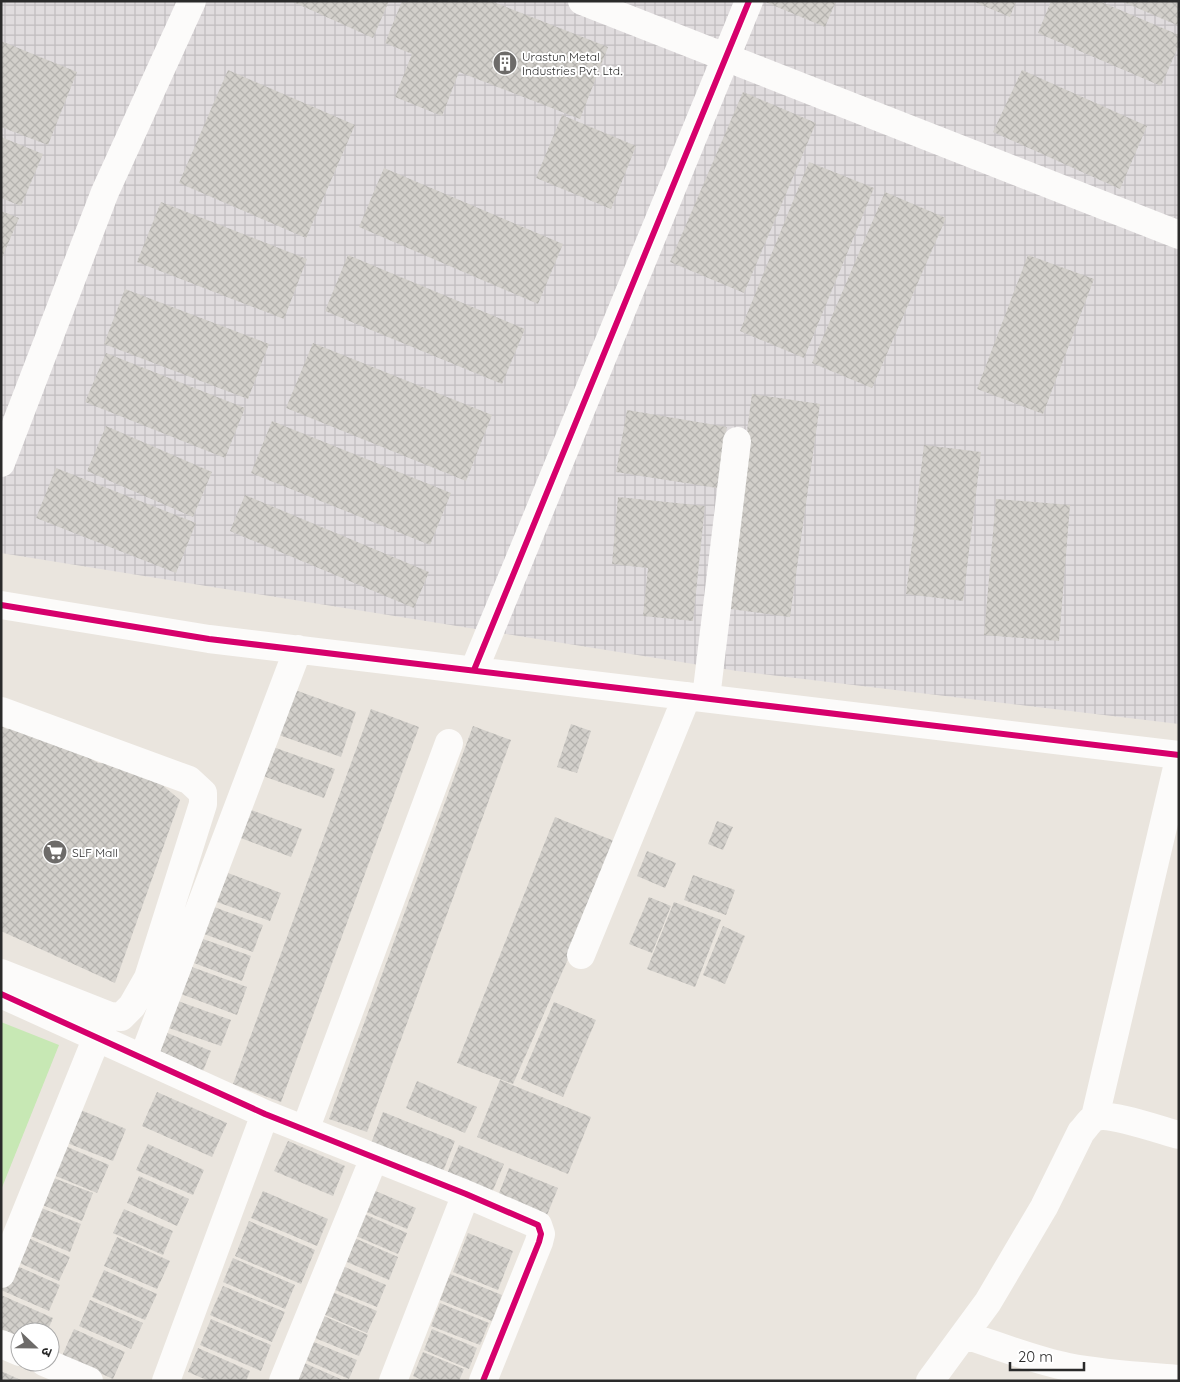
<svg xmlns="http://www.w3.org/2000/svg" width="1180" height="1382" viewBox="0 0 1180 1382" font-family="Quicksand,'Noto Sans Devanagari',sans-serif">
	<style>
		.industrial { fill: url(#industrial-grid) }
		.grass { fill: #c7e8b4 }
		.building { fill: url(#building-cross-hatch) }
		.lines { fill: none; stroke-linecap: round; stroke-linejoin: round }
		.minor { stroke: #fcfbfa; stroke-width: 28 }
		.cycleway-casing { stroke: #fff; stroke-width: 9 }
		.cycleway { stroke: #d6006c; stroke-width: 6 }
		.labels { text-anchor: middle; dominant-baseline: central; stroke-width: 4; stroke-linejoin: round; paint-order: stroke }
		.poi-label { font-size: 12px; fill: #2a2a2a; stroke: #fff; text-anchor: start }
	</style>
	<defs>
		<pattern id="industrial-grid" width="8" height="8" patternUnits="userSpaceOnUse" patternTransform="scale(1.25)"><rect width="8" height="8" fill="#e0dcde"/><path d="M0 4h8M4 0v8" fill="none" stroke="#c0bdbf"/></pattern>
		<pattern id="building-cross-hatch" width="8" height="8" patternUnits="userSpaceOnUse" patternTransform="scale(1.25)"><rect width="8" height="8" fill="#d2cfca"/><path d="M0 0l8 8M0 8l8-8" fill="none" stroke="#b4b2ae"/></pattern>
	</defs>
	<rect width="100%" height="100%" fill="#eae5de"/>
	<path class="industrial" d="M1,1H1179V724L737,671L1,553Z"/>
	<path class="grass" d="M1,1022L59,1045L1,1190Z"/>
	<path class="building" d="M291,1H389L373,38Z
		M402,1H491L608,47L580,119L459,72L442,116L395,97L412,54L385,43Z
		M763,1H836L825,27Z
		M972,1H1016L1010,17Z
		M1051,1H1099L1179,35V45L1161,86L1038,33Z
		M1121,1H1179V26Z
		M1,41L77,72L48,145L1,127Z
		M228,70L355,125L306,238L179,183Z
		M1022,70L1147,126L1120,189L993,132Z
		M743,92L816,123L744,293L670,262Z
		M562,115L636,146L611,209L536,178Z
		M1,137L43,154L21,206L1,198Z
		M809,162L874,188L804,358L740,331Z
		M384,168L563,244L538,304L359,227Z
		M885,192L946,218L872,388L812,363Z
		M161,202L307,259L284,319L137,262Z
		M1,211L19,218L1,260Z
		M348,255L525,329L502,384L325,311Z
		M1028,255L1094,279L1043,414L977,389Z
		M125,289L269,344L248,399L104,344Z
		M313,343L492,415L466,481L286,408Z
		M106,353L245,408L225,458L85,402Z
		M752,394L820,404L790,617L723,608Z
		M627,410L727,427L717,488L616,472Z
		M272,421L451,493L430,545L251,473Z
		M106,426L212,472L193,517L87,471Z
		M924,445L981,452L963,601L906,594Z
		M56,468L196,523L176,573L36,518Z
		M245,495L429,572L414,608L230,531Z
		M618,497L705,506L693,621L643,616L648,568L612,564Z
		M996,499L1070,505L1059,641L984,635Z
		M295,690L356,712L341,757L279,735Z
		M371,709L419,727L281,1102L233,1084Z
		M571,724L591,731L577,773L557,767Z
		M1,726L7,729L32,730L57,738L98,763H116L155,779L180,800L115,983L1,931Z
		M473,726L511,740L367,1132L329,1119Z
		M273,747L335,769L324,798L263,776Z
		M249,809L302,829L291,857L238,837Z
		M555,817L619,843L513,1084L457,1063Z
		M717,821L733,827L723,850L708,844Z
		M647,851L676,863L665,888L637,876Z
		M228,873L281,893L270,921L217,902Z
		M693,875L735,890L726,915L684,900Z
		M649,897L671,906L652,953L629,944Z
		M674,902L721,920L695,987L647,969Z
		M214,907L263,925L253,952L204,934Z
		M723,926L745,936L725,984L703,975Z
		M203,939L251,956L242,981L194,963Z
		M192,967L247,987L237,1015L181,994Z
		M175,1000L231,1020L221,1046L166,1027Z
		M554,1002L596,1020L563,1097L521,1079Z
		M165,1032L211,1051L199,1081L153,1059Z
		M500,1080L591,1117L568,1174L477,1137Z
		M417,1081L477,1107L465,1133L406,1108Z
		M157,1092L227,1123L212,1157L142,1126Z
		M76,1108L126,1129L113,1161L62,1141Z
		M383,1112L455,1141L442,1174L370,1146Z
		M288,1141L345,1166L333,1196L274,1171Z
		M148,1144L204,1170L193,1195L136,1170Z
		M63,1145L109,1165L97,1193L51,1174Z
		M459,1145L504,1164L491,1195L446,1176Z
		M509,1168L558,1188L545,1220L496,1201Z
		M46,1175L93,1193L82,1221L35,1202Z
		M139,1176L189,1199L177,1226L127,1203Z
		M366,1187L416,1208L407,1229L357,1208Z
		M263,1191L328,1219L317,1246L251,1218Z
		M39,1207L81,1224L70,1252L28,1235Z
		M124,1209L173,1231L163,1255L113,1233Z
		M358,1211L407,1233L398,1254L349,1233Z
		M249,1221L315,1250L301,1284L235,1256Z
		M468,1233L513,1251L498,1290L453,1272Z
		M24,1236L70,1257L59,1281L13,1260Z
		M350,1236L398,1257L389,1280L340,1259Z
		M117,1237L170,1261L157,1289L104,1266Z
		M233,1258L295,1285L285,1309L223,1282Z
		M8,1262L60,1285L49,1311L1,1290V1278Z
		M338,1264L386,1285L377,1307L328,1287Z
		M104,1270L157,1294L145,1320L92,1297Z
		M450,1274L502,1295L492,1321L440,1300Z
		M223,1286L285,1312L272,1342L210,1315Z
		M330,1291L377,1311L367,1333L321,1313Z
		M1,1295L53,1318L47,1332H20V1340L1,1331Z
		M90,1300L143,1323L131,1349L79,1326Z
		M440,1303L489,1323L480,1345L431,1326Z
		M319,1314L368,1335L359,1356L310,1336Z
		M211,1319L271,1345L261,1371L200,1345Z
		M74,1329L125,1352L113,1379L62,1356Z
		M432,1329L477,1348L469,1369L424,1350Z
		M309,1340L357,1360L349,1379L301,1358Z
		M198,1348L250,1371L246,1381H209L188,1372Z
		M423,1352L464,1369L459,1381H424L413,1376Z
		M300,1361L345,1381H291Z
		M1,1371L23,1381H1Z"/>
	<g class="lines">
		<path class="minor" d="M582,1L1179,235
			M1,463L105,192L192,1
			M1,605L209,639L1179,755
			M474,670L749,1
			M706,698L737,441
			M1,711L189,780L203,793V804L148,978L132,1006L121,1017L110,1016L1,973
			M581,955L687,696
			M1,994L265,1114L466,1194L538,1225L541,1234L539,1242L483,1381
			M143,1058L298,649
			M1095,1117L1179,759
			M305,1130L449,743
			M1,1274L97,1037
			M965,1335C999,1346 1033,1360 1068,1367C1104,1374 1142,1376 1179,1379
			M1,1344L20,1352
			M44,1362L89,1381
			M166,1381L265,1114
			M283,1381L374,1158
			M393,1381L466,1194
			M930,1381L988,1302L1044,1207L1081,1132C1085,1128 1089,1121 1094,1118C1107,1111 1163,1131 1179,1135"/>
		<defs>
			<path id="cycleway" d="M1,605L209,639L1179,755
				M474,670L749,1
				M1,994L265,1114L466,1194L538,1225L541,1234L539,1242L483,1381"/>
		</defs>
		<use href="#cycleway" class="cycleway-casing"/>
		<use href="#cycleway" class="cycleway"/>
	</g>
	<defs>
		<symbol id="building-disc" viewBox="-11 -11 22 22"><circle r="9.5" fill="#6d6b69" stroke="#fff"/><path d="M-4-6H4V6H1V3H-1V6H-4ZM-2.5-4.3h1.7v1.8h-1.7ZM.8-4.3h1.7v1.8H.8ZM-2.5-1h1.7V.8h-1.7ZM.8-1h1.7V.8H.8Z" fill="#fff"/></symbol>
		<symbol id="supermarket-disc" viewBox="-11 -11 22 22"><circle r="9.5" fill="#6d6b69" stroke="#fff"/><path d="M-6-5.5h2.5l.6 2H6L4.5 2H-2.5L-4.4-4H-6ZM-1.5 3.2a1.3 1.3 0 1 0 .1 0ZM3 3.2a1.3 1.3 0 1 0 .1 0Z" fill="#fff"/></symbol>
	</defs>
	<g fill-rule="evenodd">
		<use href="#building-disc" x="491" y="49" width="28" height="28"/>
		<use href="#supermarket-disc" x="41" y="838" width="28" height="28"/>
	</g>
	<g class="labels">
		<g class="poi-label">
			<text x="522" y="56">Urastun Metal<tspan x="522" dy="14">Industries Pvt. Ltd.</tspan></text>
			<text x="72" y="852">SLF Mall</text>
		</g>
	</g>
	<rect width="1180" height="1382" fill="none" stroke="#2a2a2a" stroke-width="5"/>
	<g transform="translate(35 1347) rotate(112)"><circle r="24" fill="#ffffff" stroke="#aaaaaa"/>
	<path d="M0-4L9 19L0 12L-9 19Z" fill="#6d6b69"/>
	<text y="-8" font-size="14" font-weight="bold" text-anchor="middle" fill="#2a2a2a">उ</text>
	</g>
	<path d="M1010 1362v8h74v-8" fill="none" stroke="#2a2a2a" stroke-width="2.5"/>
	<text x="1018" y="1362" font-size="15" fill="#2a2a2a" stroke="#ffffff" stroke-width="4" paint-order="stroke">20 m</text>
</svg>
